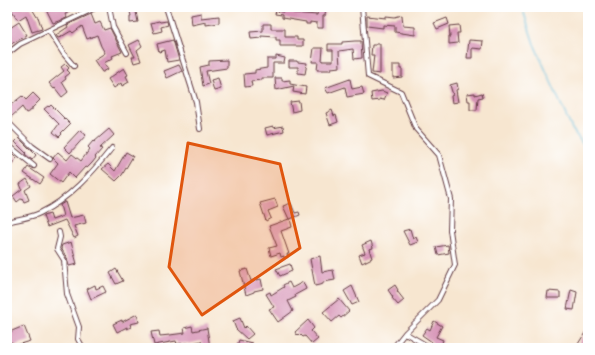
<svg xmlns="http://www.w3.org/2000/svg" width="595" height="355" viewBox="0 0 595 355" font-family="'Playpen Sans',sans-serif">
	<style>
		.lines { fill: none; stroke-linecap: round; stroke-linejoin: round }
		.stream { stroke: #56b6d4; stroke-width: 1.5 }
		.building { fill: #d693b5 }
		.minor-casing { stroke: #643d44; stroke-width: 6 }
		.minor { stroke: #fff; stroke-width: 4 }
		.marked { fill: #e0560e; fill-opacity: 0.2; stroke: #e0560e; stroke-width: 3; stroke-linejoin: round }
	</style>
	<rect width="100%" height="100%" fill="#fff"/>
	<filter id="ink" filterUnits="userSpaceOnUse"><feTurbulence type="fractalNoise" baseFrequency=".025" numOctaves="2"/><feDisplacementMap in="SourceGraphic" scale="8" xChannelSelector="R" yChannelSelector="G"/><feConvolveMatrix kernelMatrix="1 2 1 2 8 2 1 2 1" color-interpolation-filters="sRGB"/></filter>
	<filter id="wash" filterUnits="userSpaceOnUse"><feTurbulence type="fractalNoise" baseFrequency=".012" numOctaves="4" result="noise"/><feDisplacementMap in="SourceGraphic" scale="16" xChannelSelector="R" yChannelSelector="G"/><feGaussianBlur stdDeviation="0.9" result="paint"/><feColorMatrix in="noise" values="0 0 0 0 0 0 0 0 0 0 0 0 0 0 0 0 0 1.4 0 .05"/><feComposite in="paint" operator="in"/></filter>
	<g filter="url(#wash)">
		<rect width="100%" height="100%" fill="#f7e6d0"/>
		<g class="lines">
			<path class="stream" d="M522,7L534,44L572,129L588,151"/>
		</g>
		<g id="blocks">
			<path class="building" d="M14,7H31L37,17H38L42,29L32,32L26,15L18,20L11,9Z
				M45,7H78V8L69,11V13L65,14L67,18L53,23Z
				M129,7H135L138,22L130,23V16H131Z
				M285,7H293V13L317,15L318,7L326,8L325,16H323V28H317V23L310,22V24H306V22L282,18V15L275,14L276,11L283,12V9H285Z
				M201,13V18L219,16V23L206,25V22L192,25L191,15Z
				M91,14L95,24L100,22L104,30L110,28L122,52L112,56L113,58L104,63L108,69L103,72H102L94,60L105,53L101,46L97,35L87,39L82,26L73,33L71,31L61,37L58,38L56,35L68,27L67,25Z
				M402,15L403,26L415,27V35L395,32V26L383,25V28L367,26V16L386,18V16L395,17Z
				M447,18L449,24L437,29L434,23Z
				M159,21L160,22L167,21L168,25L161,27L162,31L154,33L151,23Z
				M19,22L27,35L11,44L7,39V30Z
				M263,24H271V29H285V37H297V40H303V46H280V40H276V37L261,36V38L251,39L250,32L263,31Z
				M459,25L460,33H457L458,43L449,44V36H450L449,26Z
				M139,40L142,46L137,50L141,61L134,63L132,57H135L129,45Z
				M173,40L179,60L167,62L165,50L159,52L157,44Z
				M469,40L483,41L482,49L472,48V58H467Z
				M355,41H361L362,58L354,59L353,49L339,51L340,67L331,68V70H317L318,62H312L314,48H323L322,61H333V50H328V44H342V42Z
				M376,44H380V74L372,73L374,55H371L372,45H376Z
				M276,56L285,58L284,63H273V78H262V80L251,81L252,86L245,87L244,74L255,73V70L267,68V59H276Z
				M227,60V68L206,71L209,84L203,86L200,67L209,65V61Z
				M289,61H297V62L307,63L305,74L298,73V67H289Z
				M65,64L69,68L67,70L70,73L65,77L66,79L62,82L68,92L62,97L55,88L54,89L49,83L64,71L61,67Z
				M179,65L182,71L167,78L164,71Z
				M393,65H400V69H402V77L393,78Z
				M124,68L128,75L126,76L129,82L122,86L121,83L114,88L108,79Z
				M218,78L221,89L214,91L211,80Z
				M275,78H282V81L290,80V84L306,87L305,94L293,92L294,86L276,90Z
				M350,79L352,89L362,87L364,94L347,97L345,87L328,93L325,88Z
				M457,83L458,89L456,90L458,102L452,103L451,96L453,95L450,85Z
				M382,91L387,93L384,100L379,99L380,100L372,101L371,93Z
				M33,93L40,100L32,108V110L26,113L22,107L11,117L9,115L7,117V108L22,96L26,100Z
				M475,93V95L482,93L483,97L478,98L477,110H470V101H468L467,94Z
				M299,101L300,110L292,112L290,102Z
				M51,105L70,124L61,133L62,134L59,137L53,132L59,124L44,109L48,106L49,107Z
				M332,110L334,116L336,115L338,122L330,125L326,113Z
				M273,126V128L283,126L284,131L267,135L265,128Z
				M109,129L114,135L100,148L102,149L95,157L96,158L92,163L87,168L85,167L75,178L69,172L61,183L50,174L58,163L53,158L58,152L67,160L72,154L81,161L90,149L88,147L93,141L94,142Z
				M80,130L86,135L70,153L64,147Z
				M19,138L36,155L32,160L25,154L26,153L15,142Z
				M126,152L133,156L122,175L116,181L102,169L108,164L115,171Z
				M12,153L17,158L7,169V158Z
				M28,167L44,178L40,184L24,173Z
				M27,179L31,186L25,190L29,200L24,202L22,198L17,202L13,196L22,189L20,184Z
				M275,199L278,207L268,211L271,218L266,221L260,203Z
				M65,202L70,218L84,215L86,223L74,226L78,236L74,238L65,220L47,227L43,216L50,214L52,220L63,216L60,205Z
				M291,203L295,213L299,212L300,215L290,219L292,227L281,231L289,254H287L288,257L284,258V256L281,257L280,253L271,256L269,248L277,246L269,226L289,219L283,206Z
				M410,229L413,239L416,237L418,242L410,245L403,231Z
				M371,241L373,248L369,249L372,258L362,263L359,255L365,253L362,245Z
				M71,242L77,264L69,266L67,258L61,248L62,245Z
				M448,245L449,253L438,255L436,247Z
				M320,256L322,272L333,270L335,280L323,282V284L315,286L310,259Z
				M290,264L292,271L280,276L276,269Z
				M116,269L123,281L116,284L110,273Z
				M247,269L251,281L261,279L263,289L254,291V292L246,295L240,271Z
				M289,282L292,288L303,282L306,289L295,295L296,297L288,301L293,311L278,322L269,309L274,307L266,294L270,292L271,295L284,287L283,285Z
				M95,285L96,289L103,286L106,292L91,299L87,289Z
				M395,285L398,290L397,291L404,300L398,305L392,298L393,297L388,290Z
				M352,286L359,302L352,305L344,291Z
				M571,290L577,292L574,310L567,309Z
				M548,291L560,292V298H547Z
				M339,299L349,311L341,318L339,316L332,322L323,312Z
				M137,314L139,322L130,324L131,327L127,329V327L117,332L113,324L122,320V322Z
				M240,318L244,328L246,326L253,334L247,339L236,329L233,321Z
				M308,320L314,328L311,331L318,339L312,344L305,336L303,337L301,335L300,336L298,334L297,335L295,332Z
				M434,321L442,326L436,337L443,340L440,348L431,344L432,342L422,335L427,328L430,330Z
				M24,326L30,341L13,346L12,342L10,343L7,333Z
				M192,326L193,331L207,328L210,348H203L201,341L188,344V343L177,344L176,341L154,345L151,332L159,331L160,336L170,335L185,333L184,328Z
				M588,328V348H585L578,344Z
				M239,340L252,343L251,348L237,346Z"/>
		</g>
	</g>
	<g filter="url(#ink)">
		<use href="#blocks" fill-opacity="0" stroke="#643d44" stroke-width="1"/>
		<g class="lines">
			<defs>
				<path id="minor" d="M109,7L113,27L127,53
					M166,7L196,102L200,129
					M362,7L368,76L401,92L416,129L439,155L451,199L450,230L455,265L438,300L405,333L393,348
					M49,31L63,53L74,66
					M7,54L20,44L97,7
					M7,121L32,146L50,159
					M7,144L34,166
					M7,222C17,219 30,218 40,213C69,199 92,173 112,148
					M59,232L60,237L57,249L64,260L67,294L79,327L78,339L83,348
					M405,333L431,348"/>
			</defs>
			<use href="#minor" class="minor-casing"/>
			<use href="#minor" class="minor"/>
		</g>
	</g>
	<path class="marked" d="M188,143L280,164L300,248L202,315L169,267Z"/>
	<rect width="595" height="355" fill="none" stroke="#fff" stroke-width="24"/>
</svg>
